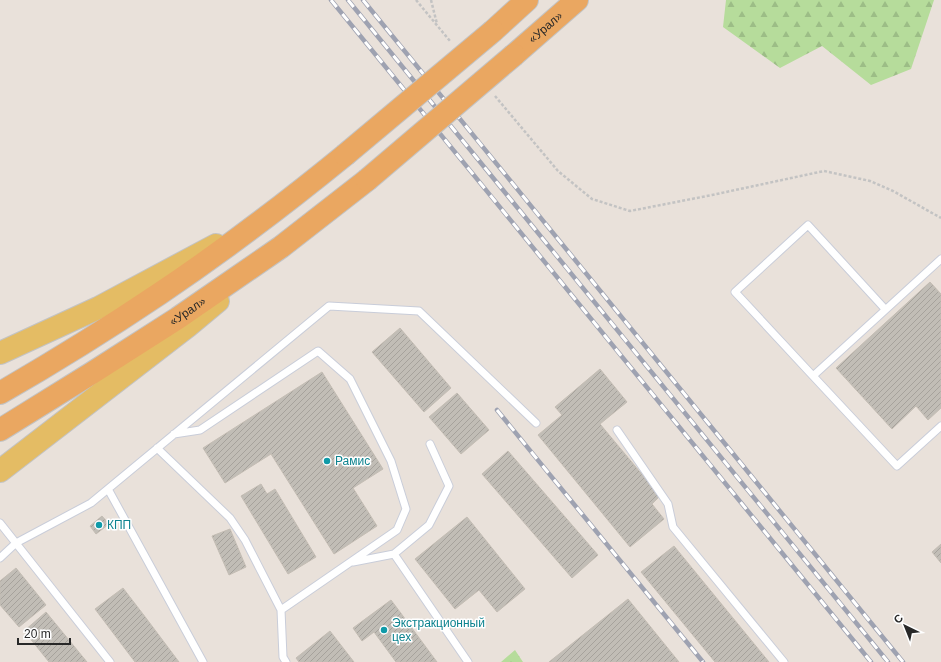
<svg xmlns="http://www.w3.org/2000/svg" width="941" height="662" viewBox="0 0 941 662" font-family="Helvetica,sans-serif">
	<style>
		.forest { fill: url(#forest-firs) }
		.building { fill: url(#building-hatch); stroke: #c4bdb4 }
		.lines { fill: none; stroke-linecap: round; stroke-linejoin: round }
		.service-casing { stroke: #c9cdd9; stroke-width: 9 }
		.primary-casing { stroke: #c3c3c3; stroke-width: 24 }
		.trunk-casing { stroke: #c3c3c3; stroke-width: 24 }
		.path { stroke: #c3c3c3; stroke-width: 2.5; stroke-dasharray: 3 2; stroke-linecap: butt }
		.service { stroke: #fff; stroke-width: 7 }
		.primary { stroke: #e4bc64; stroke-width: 22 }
		.trunk { stroke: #eaa761; stroke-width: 22 }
		.rail-casing { stroke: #9ea2b1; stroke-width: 4.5 }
		.rail { stroke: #fff; stroke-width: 3; stroke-dasharray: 9; stroke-linecap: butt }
		.trunk-bridge-casing { stroke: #c3c3c3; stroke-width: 24; stroke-linecap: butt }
		.trunk-bridge { stroke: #eaa761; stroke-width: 22 }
		.culture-dot { fill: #0f9aa8; stroke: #fff; stroke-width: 1.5 }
		.labels { text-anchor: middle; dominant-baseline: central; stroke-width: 3; stroke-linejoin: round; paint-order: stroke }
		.street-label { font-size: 12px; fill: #282828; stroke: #fff }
		.culture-label { font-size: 12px; fill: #0d838f; stroke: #fff; text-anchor: start }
	</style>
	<defs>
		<pattern id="forest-firs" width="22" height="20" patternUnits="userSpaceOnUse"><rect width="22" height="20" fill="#b6dc9b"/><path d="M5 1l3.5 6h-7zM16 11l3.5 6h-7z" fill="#9cbd86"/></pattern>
		<pattern id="building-hatch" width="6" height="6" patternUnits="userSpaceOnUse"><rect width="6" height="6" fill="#c1bdb6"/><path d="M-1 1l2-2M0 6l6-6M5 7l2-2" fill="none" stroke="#a6a29c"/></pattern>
	</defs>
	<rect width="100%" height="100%" fill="#e9e1da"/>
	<path class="forest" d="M726,0H934L911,69L871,85L822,46L780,68L723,27Z
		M515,650L523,662H501Z"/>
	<path class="building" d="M930,282L941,294V408L928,420L916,406L892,429L836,368Z
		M400,328L451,388L424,412L372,352Z
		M600,369L627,402L600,424L660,496L652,504L664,519L630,547L538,435L562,415L555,407Z
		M322,372L383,469L353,488L377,526L334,554L271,454L225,483L203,448Z
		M457,393L489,430L461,454L429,417Z
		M508,451L598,555L572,578L482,474Z
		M261,484L267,494L275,489L316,557L288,574L241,496Z
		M102,516L109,524L96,534L90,526Z
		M467,517L525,589L497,612L479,590L455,609L415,559Z
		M230,529L246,567L229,575L212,536Z
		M941,544V563L932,552Z
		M674,546L769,662H715L641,572Z
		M16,568L46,605L19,627L0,605V581Z
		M123,588L146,618L179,662H135L95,609Z
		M628,599L679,662H549Z
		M391,600L400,612L437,662H396L374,632L362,641L353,628Z
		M46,612L87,662H49L24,631Z
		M330,631L354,662H299L296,658Z"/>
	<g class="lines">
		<defs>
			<path id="service" d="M941,259L813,376L897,466L941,426
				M813,376L735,292L808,225L885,309
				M617,430L668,504L673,527L784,662
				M157,448L230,518L245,540L281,610L397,530L406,509L391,461L350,379L318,351L200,430L174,434
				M108,489L203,662
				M0,523L110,662
				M394,554L468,662
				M0,558L16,543L91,503L329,306L419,311L536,423
				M353,562L394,554L429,525L449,486L430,444
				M281,610L283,657L286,662"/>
			<path id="primary" d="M0,353L98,308L216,245
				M0,471L188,326L218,301"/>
			<g id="trunk">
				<path d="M493,31L527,0"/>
				<path id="s1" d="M514,55L577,0"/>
				<path d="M0,393C54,362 107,329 159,294C223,251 285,204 345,155"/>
				<path id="s2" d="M0,430L92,373L178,318L281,247L367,180"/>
			</g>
		</defs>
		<use href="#service" class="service-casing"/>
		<use href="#primary" class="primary-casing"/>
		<use href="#trunk" class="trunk-casing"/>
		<path class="path" d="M416,0L450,41
			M431,0L437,24
			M495,96L558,171L592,199L630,211L712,195L824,171L870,181L893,191L941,218"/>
		<use href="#service" class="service"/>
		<use href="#primary" class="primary"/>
		<use href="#trunk" class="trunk"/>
		<defs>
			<path id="rail" d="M331,0L871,662
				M348,0L888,662
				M363,0L903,662
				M497,410L703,662"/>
		</defs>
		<use href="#rail" class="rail-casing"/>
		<use href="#rail" class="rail"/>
		<defs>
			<path id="trunk-bridge" d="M345,155L493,31
				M367,180L514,55"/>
		</defs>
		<use href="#trunk-bridge" class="trunk-bridge-casing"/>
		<use href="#trunk-bridge" class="trunk-bridge"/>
	</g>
	<g class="culture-dot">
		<circle cx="327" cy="461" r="4"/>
		<circle cx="99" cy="525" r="4"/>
		<circle cx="384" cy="630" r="4"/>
	</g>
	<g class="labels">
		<g class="street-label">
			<text stroke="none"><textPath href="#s1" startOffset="42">«Урал»</textPath></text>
			<text stroke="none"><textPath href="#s2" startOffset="222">«Урал»</textPath></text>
		</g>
		<g class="culture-label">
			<text x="335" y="461">Рамис</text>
			<text x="107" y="525">КПП</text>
			<text x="392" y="623">Экстракционный<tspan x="392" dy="14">цех</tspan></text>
		</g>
	</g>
	<g transform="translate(905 626) rotate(317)" stroke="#ffffff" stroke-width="3" paint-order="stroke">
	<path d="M0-3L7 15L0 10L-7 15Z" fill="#282828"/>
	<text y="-6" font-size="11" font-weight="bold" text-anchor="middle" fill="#282828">С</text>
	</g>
	<path d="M18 638v6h52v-6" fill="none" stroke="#282828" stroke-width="2"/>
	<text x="24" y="638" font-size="12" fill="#282828" stroke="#ffffff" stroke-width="3" paint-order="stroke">20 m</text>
</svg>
